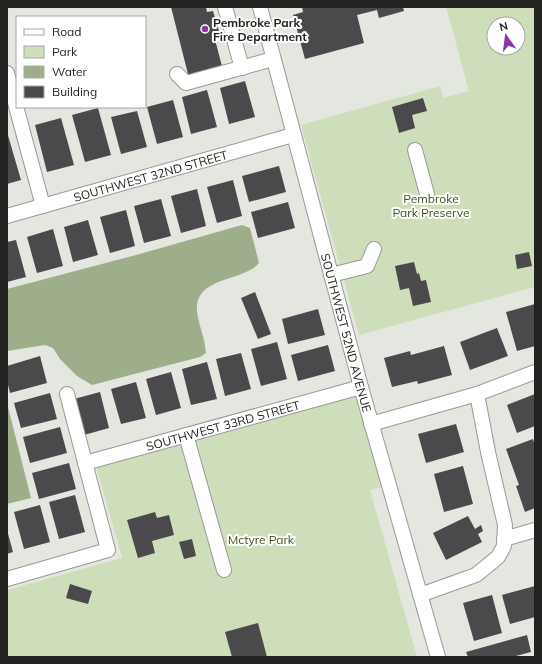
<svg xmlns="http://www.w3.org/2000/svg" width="542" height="664" viewBox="0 0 542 664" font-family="Mulish,sans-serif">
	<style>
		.green { fill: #cfdeba; fill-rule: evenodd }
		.water { fill: #9fae8a }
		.building { fill: #4c494d }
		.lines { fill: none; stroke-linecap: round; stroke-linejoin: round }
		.minor-casing { stroke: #989a95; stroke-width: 16 }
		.minor { stroke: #fff; stroke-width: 14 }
		.poi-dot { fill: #8a36a5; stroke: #fff; stroke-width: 1.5 }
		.labels { text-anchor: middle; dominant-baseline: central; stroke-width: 4; stroke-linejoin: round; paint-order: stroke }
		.poi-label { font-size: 12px; font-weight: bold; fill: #222321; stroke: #fff; text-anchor: start }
		.street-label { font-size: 12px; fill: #222321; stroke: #fff }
		.park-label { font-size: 12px; fill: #3d4f18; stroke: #fff }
	</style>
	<rect width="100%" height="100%" fill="#e4e6e0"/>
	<path class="green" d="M446,7H535V287L359,335L301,125L440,86L443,98L469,91ZM494,24H518V48H494Z
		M357,389L384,486L370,490L417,657H7V590L122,558L95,462Z"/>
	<path class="water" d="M242,225L250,228L259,263C243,282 196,276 197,310C197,315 199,321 200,326C203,335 205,344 206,353L200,357L92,385L77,376L60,359L53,348L45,345L7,351V289L136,255Z
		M7,403L31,498L7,504Z"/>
	<path class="building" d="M171,7H206L207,12L213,11L219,31L213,32L223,70L189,78Z
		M302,7H403L404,11L379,18L377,10L357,15L364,43L305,59L293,15L303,12Z
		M245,81L255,117L229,124L220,88Z
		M207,90L217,127L191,134L182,97Z
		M423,98L427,111L412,115L415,128L399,133L392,107Z
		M173,100L183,137L157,144L147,107Z
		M98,108L111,155L85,162L72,115Z
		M137,111L147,147L121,154L111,117Z
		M61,118L74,165L47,172L35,125Z
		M7,132L21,180L7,184Z
		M279,166L286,192L249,202L242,176Z
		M233,180L242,216L217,223L207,187Z
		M197,189L206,226L181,233L171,196Z
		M161,199L171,236L144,243L134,206Z
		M288,202L295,228L258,238L251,212Z
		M126,210L135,246L110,253L100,217Z
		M88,220L98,255L73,262L64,227Z
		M53,229L63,266L37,273L27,237Z
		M16,240L26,277L7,282V242Z
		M529,252L532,266L517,269L515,255Z
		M414,262L417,274L419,273L421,281L426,280L431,302L413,306L409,288L400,290L395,266Z
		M255,292L271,334L258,339L241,298Z
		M535,304V346L517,351L506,312Z
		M318,309L325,335L288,344L282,319Z
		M497,328L508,356L470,370L460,342Z
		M277,342L287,379L261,386L251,349Z
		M328,345L335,371L298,381L291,355Z
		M444,346L452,375L418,384L417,381L392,387L384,358L410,351L411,355Z
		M241,353L251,389L225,396L216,359Z
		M40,356L47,383L10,393L7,381V366Z
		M207,362L217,399L191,405L182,369Z
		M171,372L181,408L156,415L146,379Z
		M136,382L146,418L121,424L111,389Z
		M100,392L109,428L84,435L74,399Z
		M50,393L57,419L21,428L14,403Z
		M535,394V426L517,433L507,405Z
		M456,424L464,452L426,463L418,434Z
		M60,427L67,453L30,463L23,437Z
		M533,439L535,446V508L525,512L516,486L519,485L506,449Z
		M69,463L76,489L39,499L32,473Z
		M463,466L473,504L444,512L434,474Z
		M75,495L85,532L59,539L49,502Z
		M40,505L50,542L24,549L14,512Z
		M155,512L157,518L169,515L174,535L152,541L155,553L138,558L127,520Z
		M468,516L475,529L481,525L483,531L478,534L482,542L446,560L433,533Z
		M7,530L13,552L7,554Z
		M192,539L196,556L184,559L179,542Z
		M70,584L92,591L88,604L66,598Z
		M535,586V617L510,624L502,595Z
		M492,595L502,633L474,641L463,603Z
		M258,623L267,657H232L225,632Z
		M527,635L531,652L512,657H468L466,652Z"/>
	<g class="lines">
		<defs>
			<g id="minor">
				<path d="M225,7L242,68"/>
				<path id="s1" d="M260,7L361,387L438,657"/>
				<path d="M7,73L43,206"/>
				<path d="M177,74L186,83L273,59"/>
				<path d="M415,150L427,194"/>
				<path id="s2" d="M7,216L293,135"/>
				<path d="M331,275L367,266L374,249"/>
				<path d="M371,424L477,394L535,372"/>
				<path d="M186,435L224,570"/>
				<path id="s3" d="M85,463L361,387"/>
				<path d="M504,539L535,530"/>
				<path d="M7,579L108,550L67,394"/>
				<path d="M420,595L476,575L498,557L504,546L505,525L488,452L477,394"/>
			</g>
		</defs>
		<use href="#minor" class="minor-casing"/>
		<use href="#minor" class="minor"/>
	</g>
	<circle class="poi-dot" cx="205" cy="29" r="4"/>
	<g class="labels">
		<g class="poi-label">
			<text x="213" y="22">Pembroke Park<tspan x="213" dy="14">Fire Department</tspan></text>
		</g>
		<g class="street-label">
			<text stroke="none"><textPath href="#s2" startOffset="149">SOUTHWEST 32ND STREET</textPath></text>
			<text stroke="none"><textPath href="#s1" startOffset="337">SOUTHWEST 52ND AVENUE</textPath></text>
			<text stroke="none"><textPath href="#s3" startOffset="143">SOUTHWEST 33RD STREET</textPath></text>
		</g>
		<g class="park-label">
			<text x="431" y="198">Pembroke<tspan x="431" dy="14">Park Preserve</tspan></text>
			<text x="261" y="539">Mctyre Park</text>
		</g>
	</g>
	<rect width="542" height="664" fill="none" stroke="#222321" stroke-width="16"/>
	<rect x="16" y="16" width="130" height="92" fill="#ffffff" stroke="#a7a7a6"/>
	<rect x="24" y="29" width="20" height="6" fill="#ffffff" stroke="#a7a7a6"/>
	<text x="52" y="36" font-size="12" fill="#222321">Road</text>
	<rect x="24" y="46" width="20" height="12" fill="#cfdeba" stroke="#a7a7a6"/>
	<text x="52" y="56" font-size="12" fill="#222321">Park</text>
	<rect x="24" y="66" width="20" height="12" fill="#9fae8a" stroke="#a7a7a6"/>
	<text x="52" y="76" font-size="12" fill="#222321">Water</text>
	<rect x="24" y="86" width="20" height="12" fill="#4c494d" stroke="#a7a7a6"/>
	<text x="52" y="96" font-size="12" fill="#222321">Building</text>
	<g transform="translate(506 36) rotate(346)"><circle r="19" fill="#ffffff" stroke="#a7a7a6"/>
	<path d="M0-3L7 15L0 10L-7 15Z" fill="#8a36a5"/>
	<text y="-6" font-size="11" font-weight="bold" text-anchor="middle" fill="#222321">N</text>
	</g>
</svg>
